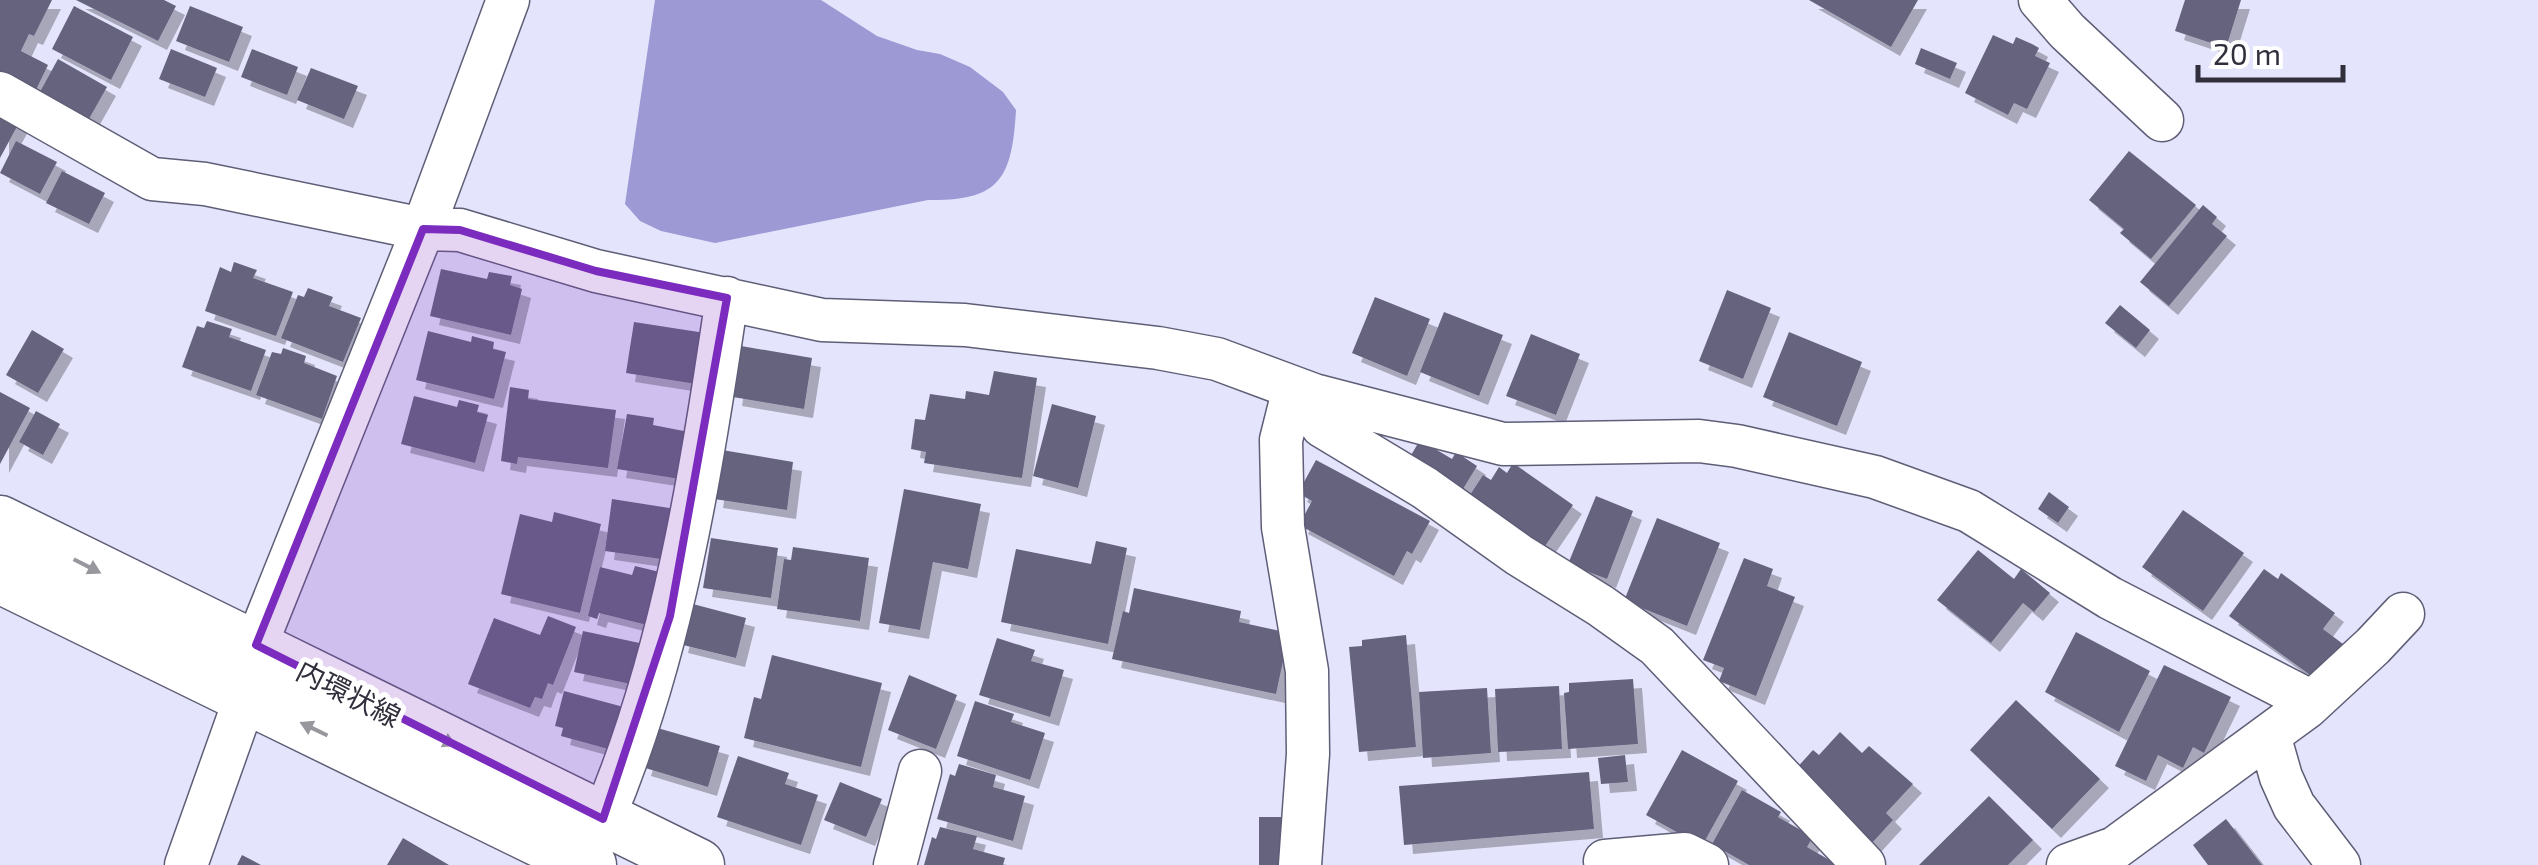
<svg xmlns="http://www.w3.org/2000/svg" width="2538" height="865" viewBox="0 0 2538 865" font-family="'Exo 2','Noto Sans JP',sans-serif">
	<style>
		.water { fill: #9c99d4 }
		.building { fill: #65647e; filter: url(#shadow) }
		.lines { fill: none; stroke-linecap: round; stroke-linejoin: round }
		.minor-casing { stroke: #5f5e77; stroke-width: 45 }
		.tertiary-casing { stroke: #5f5e77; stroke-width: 55 }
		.minor { stroke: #fff; stroke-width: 42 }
		.tertiary { stroke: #fff; stroke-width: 52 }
		.oneway { fill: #98979d }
		.marked { fill: #7b2cbf; fill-opacity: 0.2; stroke: #7b2cbf; stroke-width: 8; stroke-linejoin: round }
		.labels { text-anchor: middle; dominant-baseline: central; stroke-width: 10; stroke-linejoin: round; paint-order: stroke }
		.street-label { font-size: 28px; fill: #302f3b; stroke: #fff }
	</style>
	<defs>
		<filter id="shadow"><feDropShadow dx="9" dy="9" stdDeviation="0" flood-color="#0004"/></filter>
	</defs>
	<rect width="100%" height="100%" fill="#e4e4fc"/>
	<path class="water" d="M655,0H821L877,36L917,50L940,54L970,67L1003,92L1016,110C1012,179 1000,201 928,200L715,243L661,231L640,221L625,204Z"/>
	<path class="building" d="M0,0H52L34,36L29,34L21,51L48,65L35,92L0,74Z
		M76,0H164L176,6L158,41Z
		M1809,0H1918L1891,47Z
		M2185,0H2241L2226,48L2175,31Z
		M74,6L133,37L111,80L52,49Z
		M190,6L243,27L229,62L176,41Z
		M1993,35L2013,44L2016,37L2032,44L2039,48L2035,56L2050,63L2027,109L2014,103L2008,115L1965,93Z
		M1921,48L1957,63L1950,79L1915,64Z
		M171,49L217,68L205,97L159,79Z
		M252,49L298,67L287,95L241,77Z
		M58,59L107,87L85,126L36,99Z
		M311,68L358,86L344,119L297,100Z
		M0,110L20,121L0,158Z
		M16,141L57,162L40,194L0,173Z
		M2129,151L2196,205L2151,259L2120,233L2124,229L2089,200Z
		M62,171L105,193L89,224L46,203Z
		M2203,205L2217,217L2212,224L2227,236L2169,306L2140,282Z
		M234,262L257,270L253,278L293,292L276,336L205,311L220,267L231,272Z
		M441,269L487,279L489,272L512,276L510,285L522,289L511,335L430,316Z
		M308,288L333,297L329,306L361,318L343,362L281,338L298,295L304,297Z
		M1727,290L1771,308L1743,379L1699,361Z
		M1375,297L1430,319L1407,376L1352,353Z
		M2120,305L2150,330L2136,348L2105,323Z
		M1444,312L1503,335L1479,396L1420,372Z
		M207,321L232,329L229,337L266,350L251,391L182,367L197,326L204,328Z
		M634,322L705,333L696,384L626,373Z
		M32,330L64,349L38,393L6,375Z
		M428,331L471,342L472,336L494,342L493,349L506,352L494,399L416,380Z
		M1789,332L1862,362L1837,426L1763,397Z
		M1531,334L1580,354L1556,415L1506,396Z
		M741,346L812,358L804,409L733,397Z
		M283,348L306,356L304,363L337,376L322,419L256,395L272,352L281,354Z
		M994,371L1037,378L1022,478L924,463L926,452L911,449L915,419L925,420L930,394L965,399L966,391L989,395Z
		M510,387L529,390L528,399L616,410L608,468L518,457L517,464L501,461Z
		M0,392L30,408L0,464Z
		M414,396L457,407L459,400L479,405L477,412L488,415L475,463L401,444Z
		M1052,404L1096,416L1078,488L1033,476Z
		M36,411L60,424L43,455L19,442Z
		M627,414L654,418L653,425L694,433L686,480L617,469Z
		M1420,440L1452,459L1456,452L1477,466L1460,494L1407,462Z
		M722,450L793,462L787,510L714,499Z
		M1316,460L1430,521L1412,554L1407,551L1394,576L1299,525L1312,501L1298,493Z
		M1513,463L1573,505L1543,549L1468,498L1483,475L1491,480L1499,467L1507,473Z
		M904,489L981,504L968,569L933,562L920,630L879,623Z
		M2049,492L2069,507L2058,523L2038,509Z
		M1596,496L1633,511L1607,579L1568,564Z
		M612,499L682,510L675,561L605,551Z
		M2183,510L2244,553L2203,611L2142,567Z
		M554,512L601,524L580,613L501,594L520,514L552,522Z
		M1657,518L1720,543L1687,626L1624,601Z
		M711,538L778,548L771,598L703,588Z
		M1096,541L1127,548L1108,644L1001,622L1016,549L1091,564Z
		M793,547L869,558L860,621L777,609L784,559L791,560Z
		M1978,550L2014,579L2021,569L2050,593L2034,612L2023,603L1991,643L1937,600Z
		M1744,558L1773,569L1767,586L1795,597L1756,696L1719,681L1724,668L1703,660Z
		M635,566L672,575L659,628L599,613L597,619L588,616L600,567L632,575Z
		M2264,569L2278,579L2281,573L2335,613L2323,629L2343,644L2317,680L2229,616Z
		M1134,588L1241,611L1239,622L1289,633L1276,694L1112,659L1123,611L1129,613Z
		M689,603L746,618L736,658L679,644Z
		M548,616L576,627L553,685L548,683L542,699L535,697L530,708L468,684L494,618L540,635Z
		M583,631L649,645L640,686L574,672Z
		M2076,632L2150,671L2119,732L2045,692Z
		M1406,635L1416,747L1359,752L1349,647L1362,646V640Z
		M997,638L1035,650L1031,661L1064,670L1050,717L979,695Z
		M772,655L882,683L861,767L744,738L754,697L761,699Z
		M2164,665L2231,697L2204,753L2193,747L2183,768L2158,755L2146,781L2115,766Z
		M909,675L957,695L936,749L888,730Z
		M1633,679L1638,744L1568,749L1564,693L1569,692V683Z
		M1559,686L1562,749L1498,752L1495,689Z
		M1487,688L1491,753L1423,758L1419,692Z
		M564,691L631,709L619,752L561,736L563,728L555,726Z
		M2016,700L2100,779L2052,829L1970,750Z
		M975,701L1014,714L1011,722L1045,733L1030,780L957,756Z
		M654,727L720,746L708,787L642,767Z
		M1840,732L1862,753L1869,746L1913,784L1886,813L1893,820L1872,843L1793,772L1813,750L1819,755Z
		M1682,750L1738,781L1702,846L1646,815Z
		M1625,755L1628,782L1601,784L1598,758Z
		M738,756L789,773L785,784L818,795L801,845L717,817Z
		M959,764L996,775L993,787L1025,796L1013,841L937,819L950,774L955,776Z
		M1589,772L1594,829L1404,845L1399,786Z
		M840,782L882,799L866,837L824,820Z
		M1742,790L1781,812L1778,817L1813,837L1807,847L1838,865H1749L1712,844Z
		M1989,796L2033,840L2008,865H1919Z
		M1259,817H1285V865H1259Z
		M2226,819L2262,865H2208L2193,845Z
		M940,827L977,836L973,849L1005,858L1003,865H924L932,837L936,839Z
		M403,838L449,865H387Z
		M242,855L261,865H237Z"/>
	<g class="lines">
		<defs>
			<path id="minor" d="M2040,0L2067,31L2162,120
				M0,93L152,179L205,184L423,229L460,230L596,271L822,320L965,325L1158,348L1217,359L1314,395L1503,444L1699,441L1737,446L1875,477L1969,511L2110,598L2312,702
				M1294,388L1281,440L1283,527L1307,671L1308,754L1300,865
				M1314,395L1315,414L1322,426L1425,488L1519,555L1601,606L1657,646L1864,865
				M2269,735L2281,777L2294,806L2339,865
				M603,819C673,654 701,473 727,298
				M1605,861L1685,854L1707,865
				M186,865L246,696L256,645L423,229L508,0
				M895,865L920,771
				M2068,865L2115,848L2307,707L2373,646L2403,614"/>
			<path id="tertiary" d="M0,522C233,636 465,751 698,865
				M0,577L590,865"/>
		</defs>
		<use href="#minor" class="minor-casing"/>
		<use href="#tertiary" class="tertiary-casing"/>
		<use href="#minor" class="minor"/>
		<use href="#tertiary" class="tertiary"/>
	</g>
	<defs><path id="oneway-solid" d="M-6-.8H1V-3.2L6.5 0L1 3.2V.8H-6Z" transform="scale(2.5)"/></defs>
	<g class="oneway">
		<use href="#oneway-solid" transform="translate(87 566) rotate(27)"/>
		<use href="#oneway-solid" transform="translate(314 729) rotate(-154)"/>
		<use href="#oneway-solid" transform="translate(442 739) rotate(26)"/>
	</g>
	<path class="marked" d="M423,229L460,230L596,271L727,298L670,616L603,819L256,645Z"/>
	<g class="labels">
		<g class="street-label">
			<text transform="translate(349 693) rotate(27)">内環状線</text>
		</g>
	</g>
	<path d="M2198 65v15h145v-15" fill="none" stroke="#302f3b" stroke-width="5"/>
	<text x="2213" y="65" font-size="30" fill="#302f3b" stroke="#ffffff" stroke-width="8" paint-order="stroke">20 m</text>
</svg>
